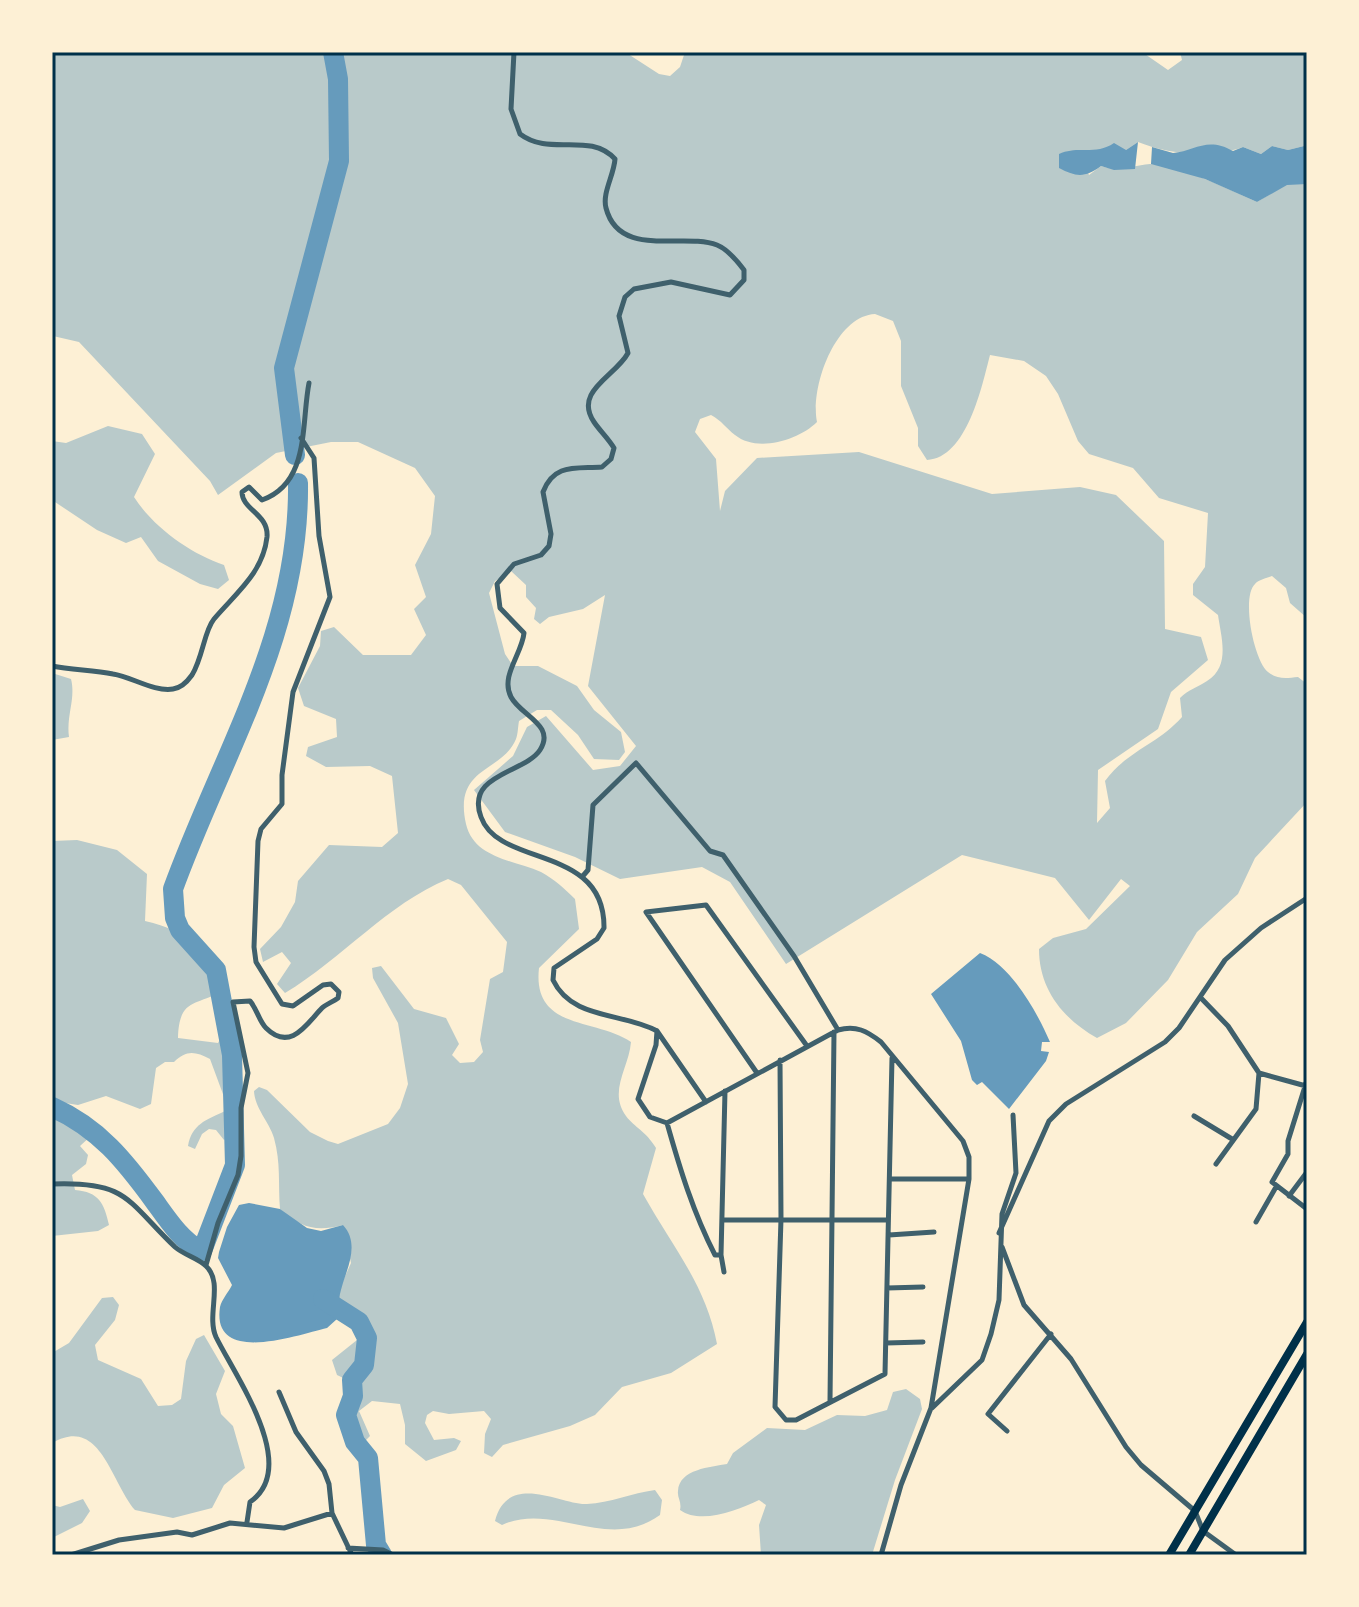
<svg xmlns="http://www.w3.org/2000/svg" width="1359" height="1607" viewBox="0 0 1359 1607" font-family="'Open Sans',sans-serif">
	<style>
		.green { fill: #b9caca; fill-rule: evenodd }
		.water { fill: #669bbc }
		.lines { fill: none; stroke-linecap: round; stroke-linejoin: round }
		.river { stroke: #669bbc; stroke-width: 20 }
		.minor { stroke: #3f606c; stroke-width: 5 }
		.trunk { stroke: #003049; stroke-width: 8 }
		.neatline { fill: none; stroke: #003049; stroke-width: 3 }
	</style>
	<rect width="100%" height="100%" fill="#fdf0d5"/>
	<path class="green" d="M52,52H625L659,74L670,76L680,67L685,52H1142L1168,70L1182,60L1180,52H1307L1304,146L1288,150L1272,146L1261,154L1243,147C1211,159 1168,154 1138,142L1126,150L1079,151L1089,175L1101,166C1120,172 1131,166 1150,164C1176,163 1232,191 1257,202L1287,184H1307V618L1290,603L1286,588L1272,576C1267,578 1258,580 1255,584C1241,597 1254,661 1268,672C1278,680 1287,678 1298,677L1307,684V802L1255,858L1238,894L1197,932L1168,980L1126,1023L1097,1038C1063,1019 1039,989 1039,949L1053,938L1086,929L1130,886L1121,879L1089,920L1055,878L962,855L786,964L730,882L702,867L620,879L575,857L505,832L474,790L513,756L527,727L546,716L593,770L620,766L636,746L588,686L605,595L583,609L549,617L540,624L534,619L536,608L526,597V585L511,571L495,581L489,593L505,654L513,666H538L577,686L594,710L621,732L625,752L619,760L594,759L578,735L551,710H537L519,721C518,726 518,734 516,739C502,773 453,766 466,824C474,858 513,860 541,872C554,879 564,888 575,899L579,929L539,968C532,1031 597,1018 631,1042C629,1068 608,1091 626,1116C635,1128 645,1130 656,1148L643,1194C672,1246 706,1285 717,1344L671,1373L622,1387L595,1415L570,1426L503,1445L492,1457L484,1453L485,1434L491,1419L484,1411L449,1414L433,1411L427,1415L425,1423L434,1440L454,1438L461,1441L456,1450L426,1461L405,1444V1425L400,1404L372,1401L359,1411L370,1436L365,1441L357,1434L348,1414L358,1385L337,1375L332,1360L362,1336L363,1320L339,1302V1290L351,1263L343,1225C316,1232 301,1228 280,1209C278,1184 281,1163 274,1138C269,1121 255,1109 254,1091L259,1087L267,1090L310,1132L328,1141L338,1144L388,1124L400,1108L408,1084L398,1023L373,978L372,968L381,966L414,1009L446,1018L459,1044L452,1055L460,1063L474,1062L483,1052L480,1040L490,979L503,972L507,942L461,885L448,879C387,904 342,959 285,993L277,984L291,963L282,952L263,962L260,949L281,927L295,902L298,881L329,845L382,847L398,833L392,776L370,766L326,767L306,756L308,747L337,737L336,719L304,706L298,688L320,646L321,631L334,627L363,655H411L426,635L414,609L426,597L415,565L431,534L435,496L415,468L358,442H331L276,453L218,495L210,481L79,342L53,336ZM875,314L893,321L901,341V386L918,428V446L927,460C967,458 982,386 990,355L1024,361L1046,376L1058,394L1078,441L1089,454L1133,468L1159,498L1208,513L1205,567L1193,584V595L1218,615C1221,637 1231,666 1207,681C1197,688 1189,689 1180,698L1182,717C1157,745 1128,750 1105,781L1110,808L1097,823L1098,770L1158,729L1171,692L1208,660L1201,637L1165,629L1164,541L1116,495L1080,487L992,494L859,452L757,458L725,491L720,511L716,459L695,432L700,419L711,415C722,421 726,428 735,435C757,453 799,440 817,422C810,388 835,316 875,314Z
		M108,426L142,434L155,454L134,497C153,527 191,554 224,565L229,580L218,589L200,584L158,561L141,537L126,543L97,530L52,500V441L66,443Z
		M52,673L71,679C76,699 66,715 69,737L52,740Z
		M77,840L117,850L147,874L145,921C191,932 193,946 222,981L220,992C196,1006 179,998 178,1038L218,1043L223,1034L220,1017L225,1013L229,1016L235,1037V1131L224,1140L216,1130L209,1129L202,1134L195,1149L188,1146C192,1124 206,1120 225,1111L227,1105L210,1059C195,1051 186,1050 174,1062H165L156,1068L151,1104L140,1109L106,1096L78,1105L52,1101V841Z
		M52,1115L83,1126L92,1135L80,1146L88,1155L86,1164L72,1175L75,1190C99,1192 104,1203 109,1225L98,1231L52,1236Z
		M113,1297L119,1305L115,1320L95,1345L98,1360L141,1379L158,1406L172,1405L181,1399L186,1361L196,1339L204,1335L225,1371L216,1394L221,1414L233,1426L245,1468L224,1485L212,1508L173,1518L135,1510C110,1480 100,1415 52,1443V1353L69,1343L102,1298Z
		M906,1389L920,1399L922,1409L895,1480L872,1555H761L759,1525L766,1505L759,1500C738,1510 701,1525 680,1510C682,1502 677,1498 678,1491C679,1469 711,1467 727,1464L733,1453L767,1428L805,1430L837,1415L865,1416L887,1410L893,1392Z
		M655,1490L662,1500L660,1515C608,1553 553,1501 502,1525L495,1521C508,1470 563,1506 587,1504C610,1503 632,1493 655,1490Z
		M83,1499L90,1511L82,1523L52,1538V1505L60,1507Z"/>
	<path class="water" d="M1138,142L1135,169L1114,170L1101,166C1085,178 1076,177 1059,168V154C1078,145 1095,156 1114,143L1126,150Z
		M1307,142V184L1287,185L1257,202L1205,179L1151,164L1152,147L1173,153C1195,151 1207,136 1233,151L1243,147L1261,154L1272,146L1288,150L1304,146Z
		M980,953C1011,965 1037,1012 1050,1042H1042L1041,1051L1049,1052L1046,1061L1009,1109L982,1082L977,1085L972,1080L961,1041L931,994Z
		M249,1203L280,1209L307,1228L321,1231L343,1225C364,1248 340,1278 339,1302L347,1310L327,1328C297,1335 211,1366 220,1307C222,1299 228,1293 232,1285L218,1258L219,1252L227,1227L239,1205Z"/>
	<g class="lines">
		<path class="river" d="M295,455L284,368L339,161L338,79L333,52
			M52,1107C99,1128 125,1161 155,1202C168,1220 181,1240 201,1251
			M202,1251L235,1165L232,1055L216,970L180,930L175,918L173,889C222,754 300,633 298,483
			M323,1299L359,1322L367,1338L364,1365L352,1380L353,1396L346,1415L355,1442L368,1458L376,1545L382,1555"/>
		<path class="minor" d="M514,52L511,109L520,134C550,157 589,131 615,159C614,175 602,193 606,208C619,259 684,232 717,245C727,249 738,262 744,270V280L730,295L671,282L634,289L625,297L619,316L628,353C616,376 573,391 594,422C600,431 608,438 614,448L611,459L602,467C576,469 554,463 543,492L551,534L549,546L541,555L514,564L497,584L500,608L524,633C522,654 500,676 511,697C521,716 556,725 540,750C525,773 465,774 481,817C499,868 605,844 604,928L597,939L554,968L553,980C572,1020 622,1012 657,1031L656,1045L638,1099L650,1117L667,1123L838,1030C856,1025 867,1031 881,1042L963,1141L969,1157V1179L931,1408L901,1485L881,1555
			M52,666C72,670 93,670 113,674C132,677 154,692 173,689C181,688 187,682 192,675C203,657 204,631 214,619C236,593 263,573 267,537C269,514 242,510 242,492L249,487L262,500C310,483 301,424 309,383
			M582,877L588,870L593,805L636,763L710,851L723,855L794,956L838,1030
			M1200,997L1228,1026L1259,1073L1306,1086
			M657,1031L706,1102
			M780,1060L781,1219L775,1407L786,1420H796L885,1374L892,1058
			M757,1073L646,912L706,905L807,1046
			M1307,1080L1288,1141V1154L1272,1182L1307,1209
			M1194,1116L1232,1139
			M667,1123C680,1169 693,1212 715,1255H721
			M1216,1164L1256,1109L1259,1073
			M890,1179H969
			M52,1184C128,1181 127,1201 175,1247C184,1255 198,1258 206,1266C224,1283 206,1315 216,1337C235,1376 301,1467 250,1502L247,1522
			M1289,1196L1307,1172
			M722,1220H888
			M1256,1222L1276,1187
			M999,1233L1049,1121L1066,1104L1165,1042L1179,1028L1225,960L1261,928L1307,898
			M889,1235L934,1232
			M1002,1247L1024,1305L1071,1359L1126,1447L1141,1465L1195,1511L1203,1531L1236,1555
			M206,1265L218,1223L238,1175L241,1156V1108L248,1073L233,1002L250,1001C257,1009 259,1021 266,1028C291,1053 308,1022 322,1008C326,1004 333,1002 338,998L339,992L331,984L323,985L293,1006L282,1004L256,962L254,947L258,841L261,829L282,804V775L293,692L330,597L319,536L314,458L301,438
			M724,1272L721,1255L725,1091
			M887,1288L923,1287
			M886,1343L923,1342
			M279,1392L296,1432L324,1471L329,1484L332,1513L352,1555
			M830,1402L834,1032
			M932,1408L982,1360L991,1334L999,1300L1002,1214L1016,1173L1013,1115
			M1007,1431L988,1414L1051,1334
			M348,1548L383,1550L393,1555
			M71,1555L119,1540L177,1532L192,1535L230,1523L284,1528L332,1513"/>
		<path class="trunk" d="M1169,1555L1307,1322
			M1189,1555L1307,1354"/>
	</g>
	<rect width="1359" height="1607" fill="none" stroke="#fdf0d5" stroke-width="108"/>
	<rect x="54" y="54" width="1251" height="1499" class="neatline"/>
</svg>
